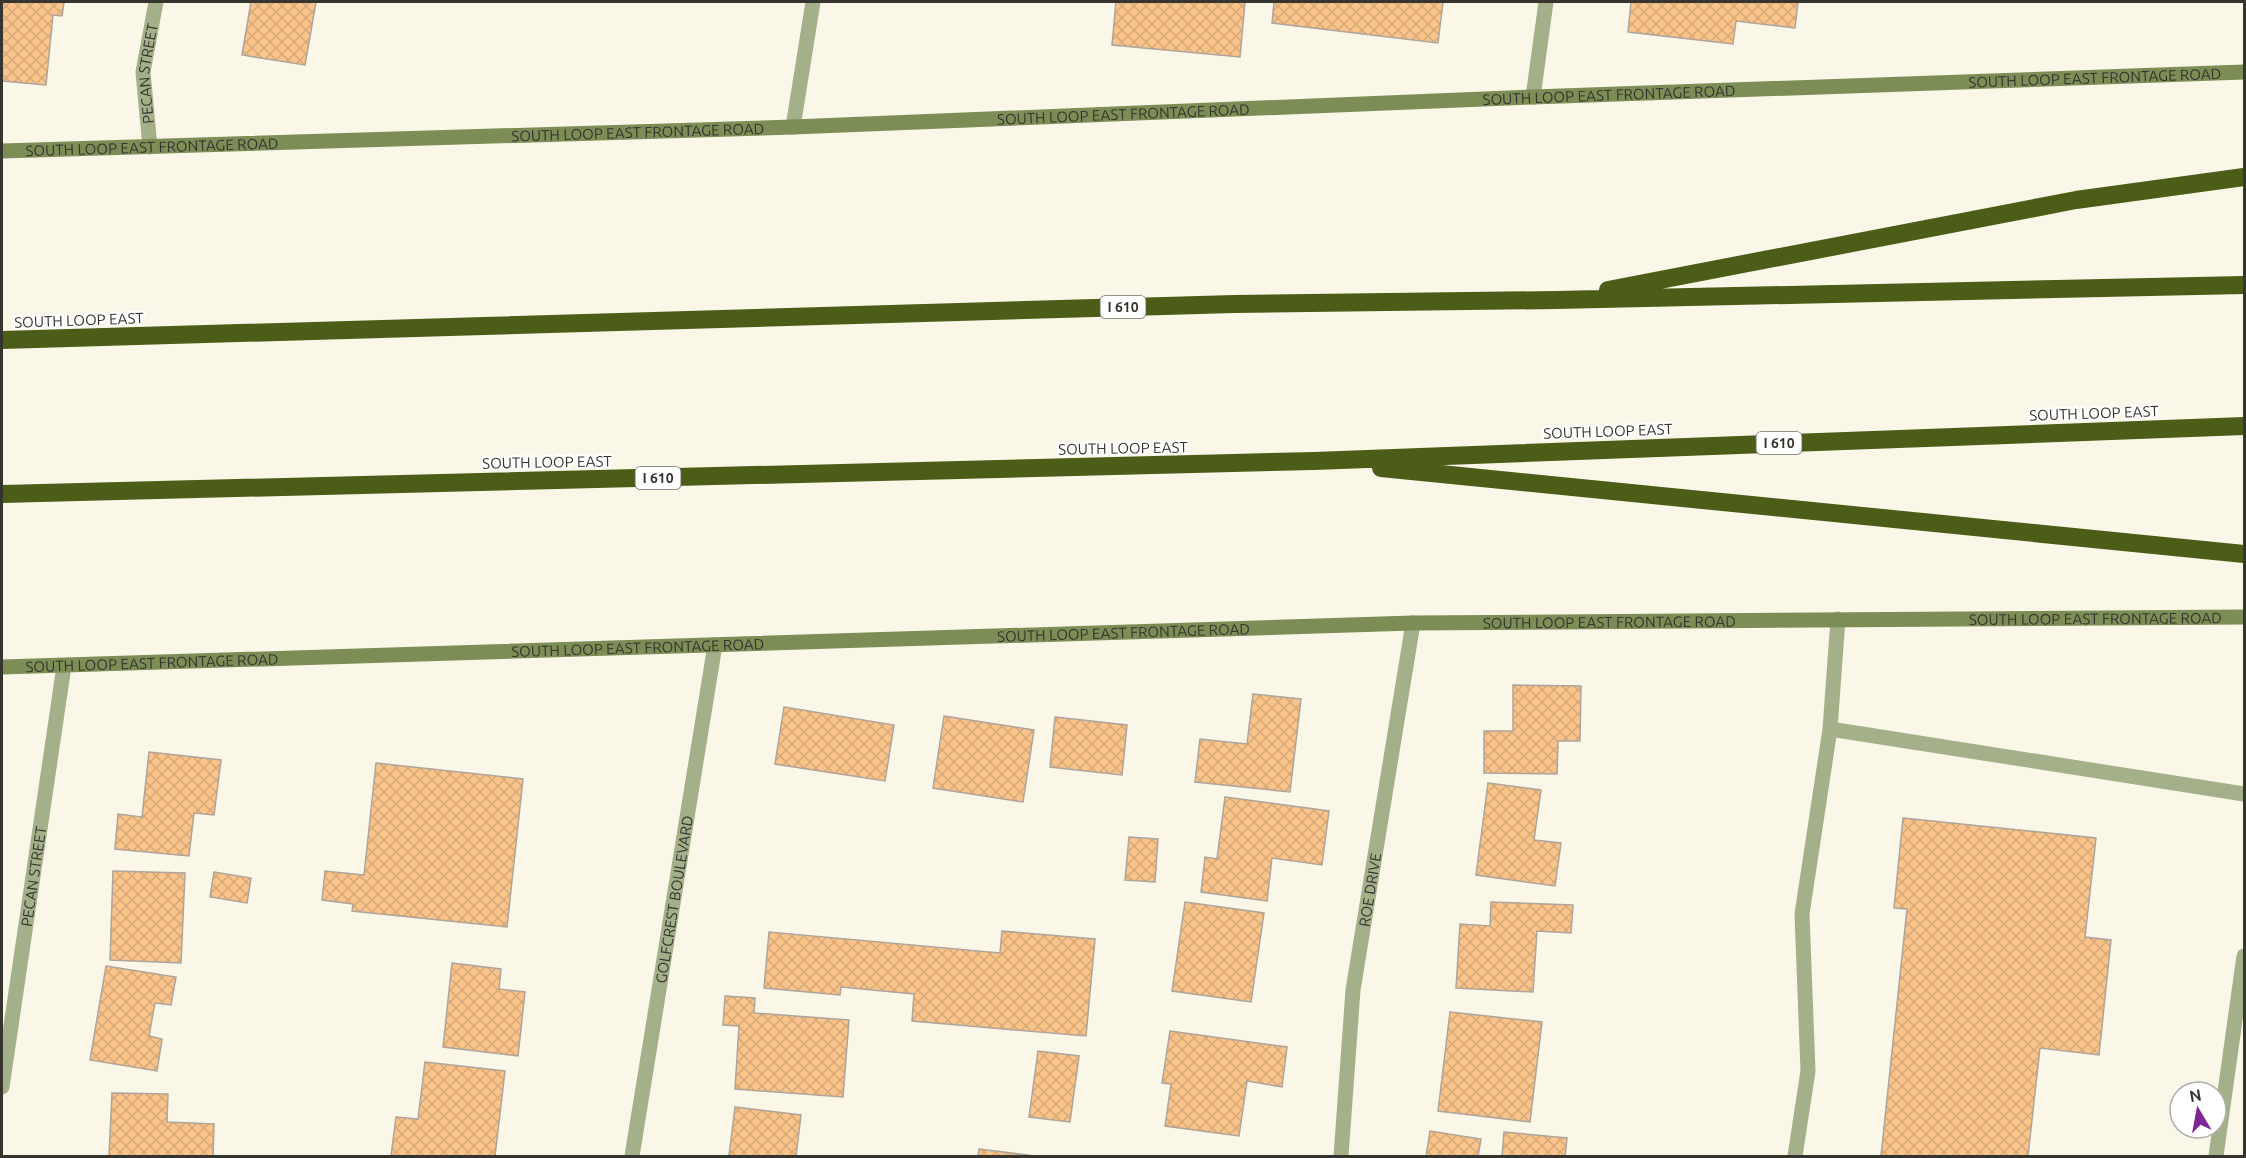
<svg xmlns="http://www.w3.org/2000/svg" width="2246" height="1158" viewBox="0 0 2246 1158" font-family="Ubuntu,sans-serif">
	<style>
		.building { fill: url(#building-cross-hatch); stroke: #aea49a; stroke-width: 1.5 }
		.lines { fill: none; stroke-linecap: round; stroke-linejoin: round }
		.service { stroke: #a4b08a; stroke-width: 15 }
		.minor { stroke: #a4b08a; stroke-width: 15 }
		.secondary { stroke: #7c8d55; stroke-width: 15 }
		.motorway { stroke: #4b5d16; stroke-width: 18 }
		.labels { text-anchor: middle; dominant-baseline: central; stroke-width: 4.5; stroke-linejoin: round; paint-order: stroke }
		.shield { fill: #fff; stroke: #72716d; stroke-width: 1.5 }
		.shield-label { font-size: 14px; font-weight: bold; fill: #36342f }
		.street-label { font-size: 15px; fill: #36342f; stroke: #fff }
	</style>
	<defs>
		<pattern id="building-cross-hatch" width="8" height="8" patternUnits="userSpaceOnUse" patternTransform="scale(1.5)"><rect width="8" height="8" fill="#f9c38a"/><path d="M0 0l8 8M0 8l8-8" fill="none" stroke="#d6a877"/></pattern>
	</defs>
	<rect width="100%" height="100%" fill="#faf7e9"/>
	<path class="building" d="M2,2H64L62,16L53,15L46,85L2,81Z
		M251,2H316L305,65L242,55Z
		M1116,2H1245L1240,57L1112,45Z
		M1274,2H1443L1438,43L1272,23Z
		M1631,2H1798L1795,28L1736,21L1733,44L1628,32Z
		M1513,685L1581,686L1580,741H1558L1557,774L1484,773V731H1513Z
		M1253,694L1301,699L1290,792L1195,782L1200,739L1247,744Z
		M784,707L894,725L885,781L775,764Z
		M944,716L1034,730L1023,802L933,788Z
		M1055,717L1127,725L1122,775L1050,767Z
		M149,752L221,760L214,815L194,813L189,856L115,849L118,814L142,817Z
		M376,763L523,779L507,927L352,911L353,904L322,900L325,871L364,875Z
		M1488,783L1541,790L1534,840L1561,843L1555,886L1476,875Z
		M1225,797L1329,811L1322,865L1272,858L1267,901L1201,892L1205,857L1217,859Z
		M1903,818L2096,838L2085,937L2111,940L2099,1055L2040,1048L2028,1156H1881L1907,909L1894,908Z
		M1129,837L1158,839L1155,882L1125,880Z
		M113,871L185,873L181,963L110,960Z
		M214,872L251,878L247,903L210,897Z
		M1185,902L1264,913L1251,1002L1172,991Z
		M1491,902L1573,905L1571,933L1537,931L1533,992L1456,988L1460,924L1490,926Z
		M1002,931L1095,939L1086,1036L912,1021L914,994L841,987L840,995L764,988L769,932L1000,953Z
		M452,963L501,969L499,989L525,992L518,1056L443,1047Z
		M106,966L176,977L171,1005L155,1003L149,1036L162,1039L157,1071L90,1060Z
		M725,996L755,998L754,1013L849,1020L843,1097L735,1089L739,1026L723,1025Z
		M1450,1012L1542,1022L1530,1122L1438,1111Z
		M1170,1031L1287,1047L1282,1087L1247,1081L1239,1136L1165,1126L1171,1084L1162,1083Z
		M1038,1051L1079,1056L1070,1122L1029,1117Z
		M425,1062L505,1071L495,1156H391L396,1117L418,1119Z
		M112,1093L168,1094L167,1122L214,1124L213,1156H109Z
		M735,1107L801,1115L796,1156H729Z
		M1430,1131L1481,1139L1478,1156H1426Z
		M1504,1132L1567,1138L1565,1156H1502Z
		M979,1149L1035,1156H978Z"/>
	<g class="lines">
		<path class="service" d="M1830,729L2244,794
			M1795,1156L1808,1071L1802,914L1830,729L1838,619
			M2216,1156L2244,956"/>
		<g class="minor">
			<path d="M1533,97L1546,2"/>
			<path d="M793,127L813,2"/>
			<path id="s1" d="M150,147L143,72L156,2"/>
			<path id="s2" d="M2,1087L64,666"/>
			<path id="s3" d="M632,1156L715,645"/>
			<path id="s4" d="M1341,1156L1353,990L1413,623"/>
		</g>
		<g class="secondary">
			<path id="s5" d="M2,151L793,127L1533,97L2244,72"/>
			<path id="s6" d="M2,667L1413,623L2244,617"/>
		</g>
		<path class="motorway" d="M1608,290L2076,200L2244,177
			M2,340L1234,304L1556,300L2244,285
			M1381,468L2244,554
			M2,494L1314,461L2244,426"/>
	</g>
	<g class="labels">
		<g class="shield">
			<rect x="1100.5" y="296" width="45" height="22" rx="4.5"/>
			<rect x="1756.5" y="432" width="45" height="22" rx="4.5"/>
			<rect x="635.5" y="467" width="45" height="22" rx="4.5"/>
		</g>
		<g class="shield-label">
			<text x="1123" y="307">I 610</text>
			<text x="1779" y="443">I 610</text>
			<text x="658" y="478">I 610</text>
		</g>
		<g class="street-label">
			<text stroke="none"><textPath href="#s1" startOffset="74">PECAN STREET</textPath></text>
			<text stroke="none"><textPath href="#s5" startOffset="2094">SOUTH LOOP EAST FRONTAGE ROAD</textPath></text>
			<text stroke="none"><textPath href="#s5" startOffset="1608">SOUTH LOOP EAST FRONTAGE ROAD</textPath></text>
			<text stroke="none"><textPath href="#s5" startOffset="1122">SOUTH LOOP EAST FRONTAGE ROAD</textPath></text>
			<text stroke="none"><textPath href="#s5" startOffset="636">SOUTH LOOP EAST FRONTAGE ROAD</textPath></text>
			<text stroke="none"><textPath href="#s5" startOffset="150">SOUTH LOOP EAST FRONTAGE ROAD</textPath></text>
			<text transform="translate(79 320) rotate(-2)">SOUTH LOOP EAST</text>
			<text transform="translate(2094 413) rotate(-2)">SOUTH LOOP EAST</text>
			<text transform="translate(1608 431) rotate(-2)">SOUTH LOOP EAST</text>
			<text transform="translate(1123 448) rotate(-1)">SOUTH LOOP EAST</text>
			<text transform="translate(547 462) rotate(-1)">SOUTH LOOP EAST</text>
			<text stroke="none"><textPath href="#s6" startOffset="2094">SOUTH LOOP EAST FRONTAGE ROAD</textPath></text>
			<text stroke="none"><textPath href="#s6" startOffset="1608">SOUTH LOOP EAST FRONTAGE ROAD</textPath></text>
			<text stroke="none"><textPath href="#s6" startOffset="1122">SOUTH LOOP EAST FRONTAGE ROAD</textPath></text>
			<text stroke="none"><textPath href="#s6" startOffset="636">SOUTH LOOP EAST FRONTAGE ROAD</textPath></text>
			<text stroke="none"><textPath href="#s6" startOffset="150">SOUTH LOOP EAST FRONTAGE ROAD</textPath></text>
			<text stroke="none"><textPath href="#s2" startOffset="213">PECAN STREET</textPath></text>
			<text stroke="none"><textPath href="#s4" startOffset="268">ROE DRIVE</textPath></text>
			<text stroke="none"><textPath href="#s3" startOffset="260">GOLFCREST BOULEVARD</textPath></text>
		</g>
	</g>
	<rect width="2246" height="1158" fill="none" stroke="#36342f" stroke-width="6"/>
	<g transform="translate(2198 1110) rotate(350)"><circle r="28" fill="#ffffff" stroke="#afaeac" stroke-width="1.5"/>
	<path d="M0-4.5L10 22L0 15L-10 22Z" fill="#7f2795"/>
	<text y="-9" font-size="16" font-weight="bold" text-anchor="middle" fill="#36342f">N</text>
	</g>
</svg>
